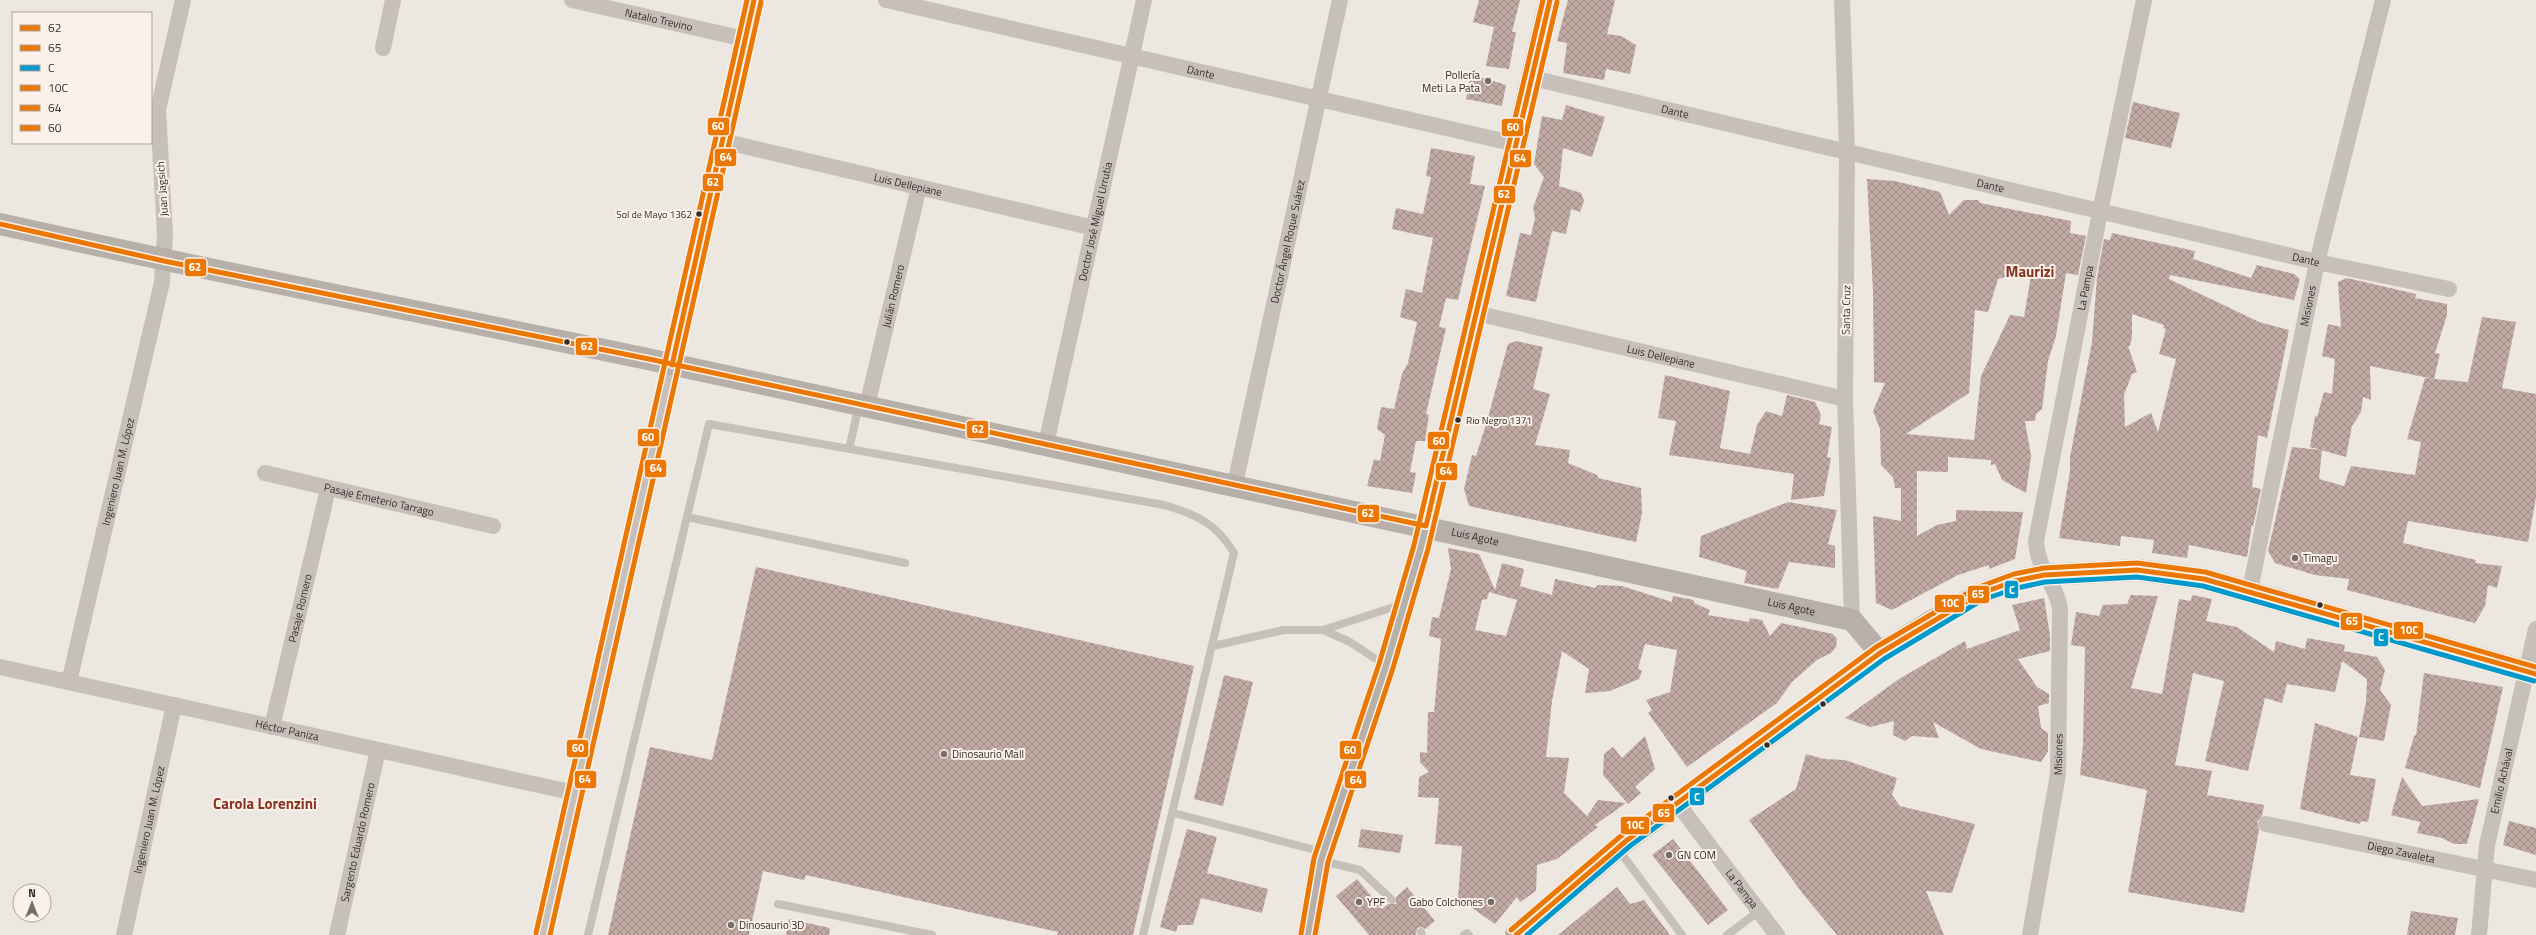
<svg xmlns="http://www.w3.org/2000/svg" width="2536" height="935" viewBox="0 0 2536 935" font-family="'Titillium Web',sans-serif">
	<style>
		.building { fill: url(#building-cross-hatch); fill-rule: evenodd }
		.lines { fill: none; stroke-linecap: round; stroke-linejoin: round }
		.lane { stroke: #c6bfba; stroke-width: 8 }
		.street { stroke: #c6bfba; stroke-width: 16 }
		.secondary { stroke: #b7afaa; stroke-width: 22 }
		.primary { stroke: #b5ada9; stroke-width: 22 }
		.bus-1-casing { stroke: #faf1e9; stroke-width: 8 }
		.bus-2-casing { stroke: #faf1e9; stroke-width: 8 }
		.bus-3-casing { stroke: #faf1e9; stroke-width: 8 }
		.bus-4-casing { stroke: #faf1e9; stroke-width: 8 }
		.bus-5-casing { stroke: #faf1e9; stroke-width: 8 }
		.bus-6-casing { stroke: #faf1e9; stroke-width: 8 }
		.bus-1 { stroke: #eb7804; stroke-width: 5 }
		.bus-2 { stroke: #eb7804; stroke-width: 5 }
		.bus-3 { stroke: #0099cb; stroke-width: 5 }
		.bus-4 { stroke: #eb7804; stroke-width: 5 }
		.bus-5 { stroke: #eb7804; stroke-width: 5 }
		.bus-6 { stroke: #eb7804; stroke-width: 5 }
		.poi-dot { fill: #776d69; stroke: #faf1e9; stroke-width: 1.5 }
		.bus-dot { fill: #372c28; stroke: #faf1e9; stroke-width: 1.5 }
		.labels { text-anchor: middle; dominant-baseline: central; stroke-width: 4; stroke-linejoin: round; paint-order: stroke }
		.bus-label { font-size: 10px; fill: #372c28; stroke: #faf1e9; text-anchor: end }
		.street-label { font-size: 11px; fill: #372c28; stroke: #faf1e9 }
		.poi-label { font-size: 11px; fill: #372c28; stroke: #faf1e9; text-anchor: start }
		.district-label { font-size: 15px; font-weight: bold; fill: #863321; stroke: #faf1e9 }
		.line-badge { stroke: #faf1e9; stroke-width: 1.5 }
		.badge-label { font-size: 11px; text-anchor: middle; font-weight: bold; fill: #fff }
	</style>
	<defs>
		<pattern id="building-cross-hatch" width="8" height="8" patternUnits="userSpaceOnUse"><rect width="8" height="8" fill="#c1aaa3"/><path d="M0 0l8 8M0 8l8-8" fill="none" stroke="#9e8b85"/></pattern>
	</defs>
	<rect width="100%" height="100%" fill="#ede7e1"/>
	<path class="building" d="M1479,0H1520L1512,32H1516L1509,69L1486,66L1494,27L1473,22Z
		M1568,0H1615L1607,34L1621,36L1636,45L1630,74L1606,69L1604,80L1563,73L1567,43L1557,41Z
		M1471,74L1506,85L1502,106L1466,99Z
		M2133,102L2180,113L2171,148L2125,138Z
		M1566,105L1605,117L1592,157L1563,148L1559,186L1581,193L1584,201L1580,212L1571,209L1566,234L1552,231L1536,302L1506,296L1520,233L1531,235L1535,218L1533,208L1544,177L1534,164L1542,116L1562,120Z
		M1431,148L1475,156L1470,184L1485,186L1458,300L1446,298L1439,327L1446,328L1426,414L1429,415L1425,441H1416L1410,472L1416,473L1412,493L1367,486L1374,459L1380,461L1385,435L1377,429L1381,407L1394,409L1402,374L1408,363L1417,322L1400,317L1406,289L1422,293L1433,238L1392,229L1396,208L1423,214L1431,177L1426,176Z
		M1867,179L1895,181L1940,192L1949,215L1964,200H1978L1980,203L2071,221L2070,233L2086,236L2078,275L2066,273L2056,336L2048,361L2042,409L2036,414L2035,421H2025L2031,456L2026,493L2002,480L1995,464L1991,465V460L1948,457V472L1917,471V536L1937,525L1956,521V510L2023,512L2015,559L1989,569V565L1958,575L1892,610L1876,603L1873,516L1901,521V488H1895L1893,477L1881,465L1880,429L1873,411L1885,383L1874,382L1873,291ZM2032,270L2024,317L2010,315L1981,376L1974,440L1906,434L1969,393L1975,310L1988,312L1998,279Z
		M2112,233L2195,251L2193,259L2251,278L2257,265L2294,274L2300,279L2294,300L2170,275L2169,279L2259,322L2289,330L2267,438L2258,435L2252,487L2261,489L2253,527L2252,524L2247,557L2189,545L2187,558L2152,553L2154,540L2121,536L2120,546L2059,538L2070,471V457L2092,342L2097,278L2104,239L2110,240ZM2132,314L2164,325L2163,328L2166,329L2159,354L2176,359L2158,432L2151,413L2125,427L2124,395L2132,374L2137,372L2128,346H2130L2132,336Z
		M2347,278L2416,294L2415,298L2447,304V315L2435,353L2440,354L2434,379L2370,366L2371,400L2363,397L2361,412L2352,426L2346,457L2310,447L2315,416L2317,417L2324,392L2332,394L2335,359L2322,356L2328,324L2341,327L2338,282Z
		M2482,317L2516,322L2502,388L2536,394V498L2528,542L2408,521L2403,543L2476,560L2475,563L2502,566L2497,588L2488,585L2485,606L2475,623L2347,590L2349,579L2315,575L2275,563L2268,551L2292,447L2322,450L2319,479L2344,486L2351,466L2415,475L2421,442L2407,439L2425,378L2468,382Z
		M1516,341L1543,347L1533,389L1550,394L1535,445L1570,450L1568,463L1597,475L1598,478L1641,488L1642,513L1636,542L1469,506L1464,489L1472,455L1476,456L1487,421L1508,344Z
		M1665,375L1730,391L1720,448L1750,454L1757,425L1766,411L1782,416L1787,395L1815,402L1821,415L1819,424L1832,427L1827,457L1831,458L1824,496L1791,500L1794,474L1669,455L1676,421L1658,418Z
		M1788,502L1837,510L1828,544L1835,546V568L1789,562L1778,589L1744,583L1747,571L1699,557L1701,536Z
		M1448,548L1479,554L1495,590L1502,563L1524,569L1520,586L1552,595L1555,579L1596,588L1597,585L1622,586L1672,602L1673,596L1694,600V603L1710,610L1708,615L1749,622L1750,618L1762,620L1770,636L1781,623L1833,634L1837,639L1836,647L1831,653L1817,660L1792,682L1777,703L1687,767L1648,713L1652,710L1646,700L1670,692L1677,650L1645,644L1638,668L1642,671L1639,679L1610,691L1585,693L1589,669L1562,651L1552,701L1546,757L1569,758L1564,793L1587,816L1598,800L1626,803L1595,825L1598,827L1557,859L1537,865L1536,891L1520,902L1517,897L1495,924L1458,898L1462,846L1435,844L1439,798L1418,797L1419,777L1429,772L1420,762V752L1427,753L1428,712H1434L1441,639L1429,636L1432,617L1439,618L1451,569ZM1489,592L1517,600L1506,636L1475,630L1482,600L1487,599Z
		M756,567L1194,666L1133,935H1057L1058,932L806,875L804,880L763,871L749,935H608L650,747L712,760Z
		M2131,595L2158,596L2131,688L2162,694L2179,599L2191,601L2192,595L2212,599L2206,621L2237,627L2274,652L2276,641L2305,649L2307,638L2345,645L2344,651L2377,657L2385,670L2380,690L2391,705L2384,741L2359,737L2366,702L2367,679L2342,661L2335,692L2287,684L2282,703L2265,698L2248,771L2205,761L2224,681L2193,673L2175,765L2212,771L2207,795L2264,805L2262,816L2257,822L2259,830L2244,913L2128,892L2147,790L2080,775L2083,745L2085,647L2071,645L2076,612L2099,616L2103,605L2127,604Z
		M2044,598L2050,635V651L2018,659L2037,687L2049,694V703L2038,706L2041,728L2048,733V751L2041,762L1981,749L1933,722L1939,738L1912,736L1905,741L1893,735L1894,721L1870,727L1845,718L1899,679L1965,641L1967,649L2020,630L2012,605Z
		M2424,673L2503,687L2480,788L2405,768L2414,736L2416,735Z
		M1224,675L1253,682L1223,806L1194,799Z
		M2315,723L2358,737L2350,775L2376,779L2368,822L2362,821L2359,824L2300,809Z
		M1645,736L1655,769L1635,787L1641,793L1628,804L1603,775L1604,754L1613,747L1622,758Z
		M1806,754L1824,759L1845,760L1897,778L1892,795L1900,806L1975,824L1952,893L1926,891L1944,935H1837L1803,894L1749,820L1796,789Z
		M2402,777L2422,806L2479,799L2467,844H2454L2442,838L2417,833L2420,822L2391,815Z
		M2509,821L2536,828V855L2503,845Z
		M1187,829L1217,837L1207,873L1268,889L1262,913L1201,898L1193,925H1178L1176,932L1160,927Z
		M1361,829L1403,835L1400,853L1358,847Z
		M1673,839L1728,910L1708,925L1652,855Z
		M1357,879L1382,909L1388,904H1396V897L1407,887L1435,921L1425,929L1422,927L1417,928L1416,935H1369L1336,896Z
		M1617,887L1630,904L1644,900L1670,935H1558Z
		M2411,911L2458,918L2455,935H2407Z
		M789,919L830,928L829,935H786Z"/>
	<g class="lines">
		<path class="lane" d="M849,449L859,405
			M687,517L905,563
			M1323,630L1350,642L1385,665
			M1213,646L1284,630H1323L1400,605
			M1174,813L1323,852
			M1618,849L1682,935
			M1322,861L1360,870L1392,900
			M778,904L932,935
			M1421,932L1422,935
			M588,935L709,424L1164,505C1196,514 1217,524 1234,553L1143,935
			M1464,935L1467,933L1469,935
			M1727,935L1759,911"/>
		<g class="street">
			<path id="s1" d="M572,0L745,39"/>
			<path id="s2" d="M886,0L1516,144"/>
			<path d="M1842,0L1847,152L1845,399L1852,620"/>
			<path d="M383,48L393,0"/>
			<path id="s3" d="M1532,78L2317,262L2449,289"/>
			<path id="s4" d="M722,141L1094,228"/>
			<path id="s5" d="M1476,313L1845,399"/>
			<path id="s6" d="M867,406L919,187"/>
			<path id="s7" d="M1046,444L1144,0"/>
			<path id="s8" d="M265,473L493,526"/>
			<path id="s9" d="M1235,484L1340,0"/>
			<path id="s10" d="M2250,590L2317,262L2383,0"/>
			<path id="s11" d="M0,667L575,793"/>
			<path id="s12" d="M69,682L162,282L165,234L158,110L183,0"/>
			<path id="s13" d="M272,727L328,489"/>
			<path id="s14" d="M1678,804L1777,935"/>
			<path id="s15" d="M2266,824L2536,880"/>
			<path id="s16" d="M124,935L174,705"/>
			<path id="s17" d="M337,935L378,750"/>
			<path d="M543,935L754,0"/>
			<path id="s18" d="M2030,935L2058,774L2060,608C2056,583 2038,572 2036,541L2100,212L2144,0"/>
			<path id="s19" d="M2479,935L2487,845L2536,629"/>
		</g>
		<g class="secondary">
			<path id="s20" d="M0,224C214,272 428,313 643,358C1046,442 1449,530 1852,620L1880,653"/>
			<path d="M1308,935L1321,860L1386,666L1421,547L1550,0"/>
		</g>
		<path class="primary" d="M1516,935L1626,841L1880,653L1930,622L1979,594L2015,581L2044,575L2137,570L2204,579L2536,674"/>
		<defs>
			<path id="bus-1" d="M0,224L164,261L649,359L1426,526L1550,0
				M672,365L754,0"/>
			<path id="bus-2" d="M1516,935L1626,841L1880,653L1979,594L2015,581L2044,575L2137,570L2204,579L2536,674"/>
			<path id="bus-3" d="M1527,935L1630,846L1884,659L1982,600L2017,588L2045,582L2137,577L2203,586L2534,681"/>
			<path id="bus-4" d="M1511,930L1622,835L1876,647L1976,588L2014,574L2044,568L2137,563L2205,572L2536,667"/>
			<path id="bus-5" d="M550,935L761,2
				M1315,935L1328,862L1393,668L1428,549L1557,2"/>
			<path id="bus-6" d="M536,933L747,0
				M1301,934L1314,858L1379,664L1414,545L1543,0"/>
		</defs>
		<use href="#bus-1" class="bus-1-casing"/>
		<use href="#bus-2" class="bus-2-casing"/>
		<use href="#bus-3" class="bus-3-casing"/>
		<use href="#bus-4" class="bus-4-casing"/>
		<use href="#bus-5" class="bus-5-casing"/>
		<use href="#bus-6" class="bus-6-casing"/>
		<use href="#bus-1" class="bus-1"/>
		<use href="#bus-2" class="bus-2"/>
		<use href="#bus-3" class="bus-3"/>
		<use href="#bus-4" class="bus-4"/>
		<use href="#bus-5" class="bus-5"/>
		<use href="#bus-6" class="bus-6"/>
	</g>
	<g class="poi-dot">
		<circle cx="1488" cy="81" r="4"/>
		<circle cx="2295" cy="558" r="4"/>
		<circle cx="944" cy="754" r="4"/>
		<circle cx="1669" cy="855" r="4"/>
		<circle cx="1359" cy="902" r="4"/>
		<circle cx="1491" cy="902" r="4"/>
		<circle cx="731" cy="925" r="4"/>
	</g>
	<g class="bus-dot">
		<circle cx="699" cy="214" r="3.5"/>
		<circle cx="567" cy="342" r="3.5"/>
		<circle cx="1458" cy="420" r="3.5"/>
		<circle cx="2320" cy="605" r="3.5"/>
		<circle cx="1823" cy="704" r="3.5"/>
		<circle cx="1767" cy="745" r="3.5"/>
		<circle cx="1671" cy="798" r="3.5"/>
	</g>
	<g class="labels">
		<g class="bus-label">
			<text x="692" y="214">Sol de Mayo 1362</text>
			<text x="1466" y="420" text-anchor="start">Rio Negro 1371</text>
		</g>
		<g class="street-label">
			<text stroke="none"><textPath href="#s1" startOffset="89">Natalio Trevino</textPath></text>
			<text stroke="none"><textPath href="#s2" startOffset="323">Dante</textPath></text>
			<text stroke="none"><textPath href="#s3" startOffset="147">Dante</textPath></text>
			<text stroke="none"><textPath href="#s4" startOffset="191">Luis Dellepiane</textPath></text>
			<text stroke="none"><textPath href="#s3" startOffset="471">Dante</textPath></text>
			<text transform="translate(162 189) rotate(-94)">Juan Jagsich</text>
			<text stroke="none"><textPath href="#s7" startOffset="228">Doctor José Miguel Urrutia</textPath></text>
			<text stroke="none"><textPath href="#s9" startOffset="248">Doctor Ángel Roque Suárez</textPath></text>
			<text stroke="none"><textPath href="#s3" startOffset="795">Dante</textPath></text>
			<text stroke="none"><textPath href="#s18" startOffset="659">La Pampa</textPath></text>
			<text stroke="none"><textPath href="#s6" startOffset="113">Julián Romero</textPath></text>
			<text stroke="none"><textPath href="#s10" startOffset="290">Misiones</textPath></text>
			<text transform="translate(1846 310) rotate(-89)">Santa Cruz</text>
			<text stroke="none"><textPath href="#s5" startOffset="190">Luis Dellepiane</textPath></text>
			<text stroke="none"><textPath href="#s12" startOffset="216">Ingeniero Juan M. López</textPath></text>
			<text stroke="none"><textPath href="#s8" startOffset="117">Pasaje Emeterio Tarrago</textPath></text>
			<text stroke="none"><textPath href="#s20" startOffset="1508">Luis Agote</textPath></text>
			<text stroke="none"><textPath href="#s20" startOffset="1832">Luis Agote</textPath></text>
			<text stroke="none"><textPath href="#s13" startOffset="122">Pasaje Romero</textPath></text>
			<text stroke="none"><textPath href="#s11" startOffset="294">Héctor Paniza</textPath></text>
			<text stroke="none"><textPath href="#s18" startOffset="183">Misiones</textPath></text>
			<text stroke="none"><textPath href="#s19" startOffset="156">Emilio Achával</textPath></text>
			<text stroke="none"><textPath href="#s16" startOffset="118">Ingeniero Juan M. López</textPath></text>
			<text stroke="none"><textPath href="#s17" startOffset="95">Sargento Eduardo Romero</textPath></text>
			<text stroke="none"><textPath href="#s15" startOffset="138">Diego Zavaleta</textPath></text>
			<text stroke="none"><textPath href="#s14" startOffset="106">La Pampa</textPath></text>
		</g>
		<g class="poi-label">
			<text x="1480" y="75" text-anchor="end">Pollería<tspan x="1480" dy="13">Meti La Pata</tspan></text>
			<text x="2303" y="558">Timagu</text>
			<text x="952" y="754">Dinosaurio Mall</text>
			<text x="1677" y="855">GN COM</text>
			<text x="1367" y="902">YPF</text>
			<text x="1483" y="902" text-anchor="end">Gabo Colchones</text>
			<text x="739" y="925">Dinosaurio 3D</text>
		</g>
		<g class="district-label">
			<text x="2030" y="271">Maurizi</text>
			<text x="265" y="803">Carola Lorenzini</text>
		</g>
	</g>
	<g class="line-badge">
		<rect x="707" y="117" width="23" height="19" rx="4" fill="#eb7804"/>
		<rect x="1501" y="118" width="23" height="19" rx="4" fill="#eb7804"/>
		<rect x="714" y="148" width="23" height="19" rx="4" fill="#eb7804"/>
		<rect x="1509" y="149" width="23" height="19" rx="4" fill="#eb7804"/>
		<rect x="702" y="173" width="22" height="19" rx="4" fill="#eb7804"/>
		<rect x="1493" y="185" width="23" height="19" rx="4" fill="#eb7804"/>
		<rect x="184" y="258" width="23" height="19" rx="4" fill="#eb7804"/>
		<rect x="575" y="337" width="23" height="19" rx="4" fill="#eb7804"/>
		<rect x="966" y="420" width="23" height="19" rx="4" fill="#eb7804"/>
		<rect x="637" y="428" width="23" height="19" rx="4" fill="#eb7804"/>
		<rect x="1427" y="431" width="23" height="19" rx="4" fill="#eb7804"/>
		<rect x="644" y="459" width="23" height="19" rx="4" fill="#eb7804"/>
		<rect x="1435" y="462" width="23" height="19" rx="4" fill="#eb7804"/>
		<rect x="1357" y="504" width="23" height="19" rx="4" fill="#eb7804"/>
		<rect x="2004" y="580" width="15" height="19" rx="4" fill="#0099cb"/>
		<rect x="1967" y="585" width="23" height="19" rx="4" fill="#eb7804"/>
		<rect x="1934" y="594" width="31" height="19" rx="4" fill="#eb7804"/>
		<rect x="2340" y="612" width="23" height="19" rx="4" fill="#eb7804"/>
		<rect x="2393" y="621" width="31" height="19" rx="4" fill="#eb7804"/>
		<rect x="2373" y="628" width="16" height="19" rx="4" fill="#0099cb"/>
		<rect x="566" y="739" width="23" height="19" rx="4" fill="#eb7804"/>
		<rect x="1339" y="740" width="23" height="20" rx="4" fill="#eb7804"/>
		<rect x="574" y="770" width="23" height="19" rx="4" fill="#eb7804"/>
		<rect x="1344" y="770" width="23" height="19" rx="4" fill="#eb7804"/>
		<rect x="1689" y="787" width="16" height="19" rx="4" fill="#0099cb"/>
		<rect x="1652" y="803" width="23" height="20" rx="4" fill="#eb7804"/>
		<rect x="1620" y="816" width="30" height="19" rx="4" fill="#eb7804"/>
	</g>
	<g class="badge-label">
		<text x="718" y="130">60</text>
		<text x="1513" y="131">60</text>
		<text x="726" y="161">64</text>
		<text x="1520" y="162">64</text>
		<text x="713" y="186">62</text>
		<text x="1504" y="198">62</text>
		<text x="195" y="271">62</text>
		<text x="587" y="350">62</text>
		<text x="978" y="433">62</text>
		<text x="648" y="441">60</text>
		<text x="1439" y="445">60</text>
		<text x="656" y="472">64</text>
		<text x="1446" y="475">64</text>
		<text x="1368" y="517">62</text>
		<text x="2012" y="594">C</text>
		<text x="1978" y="598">65</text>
		<text x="1950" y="607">10C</text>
		<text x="2352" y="625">65</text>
		<text x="2409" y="634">10C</text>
		<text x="2381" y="641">C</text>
		<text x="578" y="752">60</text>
		<text x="1350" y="754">60</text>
		<text x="585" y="783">64</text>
		<text x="1356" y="784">64</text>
		<text x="1697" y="801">C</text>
		<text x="1664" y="817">65</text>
		<text x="1635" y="829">10C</text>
	</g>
	<rect x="12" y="12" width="140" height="132" fill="#faf1e9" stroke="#aca29c"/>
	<rect x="20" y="25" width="20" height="6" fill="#eb7804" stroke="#aca29c"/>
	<text x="48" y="32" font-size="12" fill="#372c28">62</text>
	<rect x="20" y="45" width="20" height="6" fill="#eb7804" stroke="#aca29c"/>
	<text x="48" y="52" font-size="12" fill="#372c28">65</text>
	<rect x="20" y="65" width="20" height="6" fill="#0099cb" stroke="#aca29c"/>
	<text x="48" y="72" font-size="12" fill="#372c28">C</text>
	<rect x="20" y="85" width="20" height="6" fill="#eb7804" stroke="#aca29c"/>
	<text x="48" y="92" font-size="12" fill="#372c28">10C</text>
	<rect x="20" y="105" width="20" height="6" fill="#eb7804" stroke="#aca29c"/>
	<text x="48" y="112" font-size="12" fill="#372c28">64</text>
	<rect x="20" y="125" width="20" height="6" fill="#eb7804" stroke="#aca29c"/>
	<text x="48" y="132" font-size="12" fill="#372c28">60</text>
	<g transform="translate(32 903)"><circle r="19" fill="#faf1e9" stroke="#aca29c"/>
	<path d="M0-3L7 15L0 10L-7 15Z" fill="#776d69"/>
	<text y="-6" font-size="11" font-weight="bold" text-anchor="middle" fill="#372c28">N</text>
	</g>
</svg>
